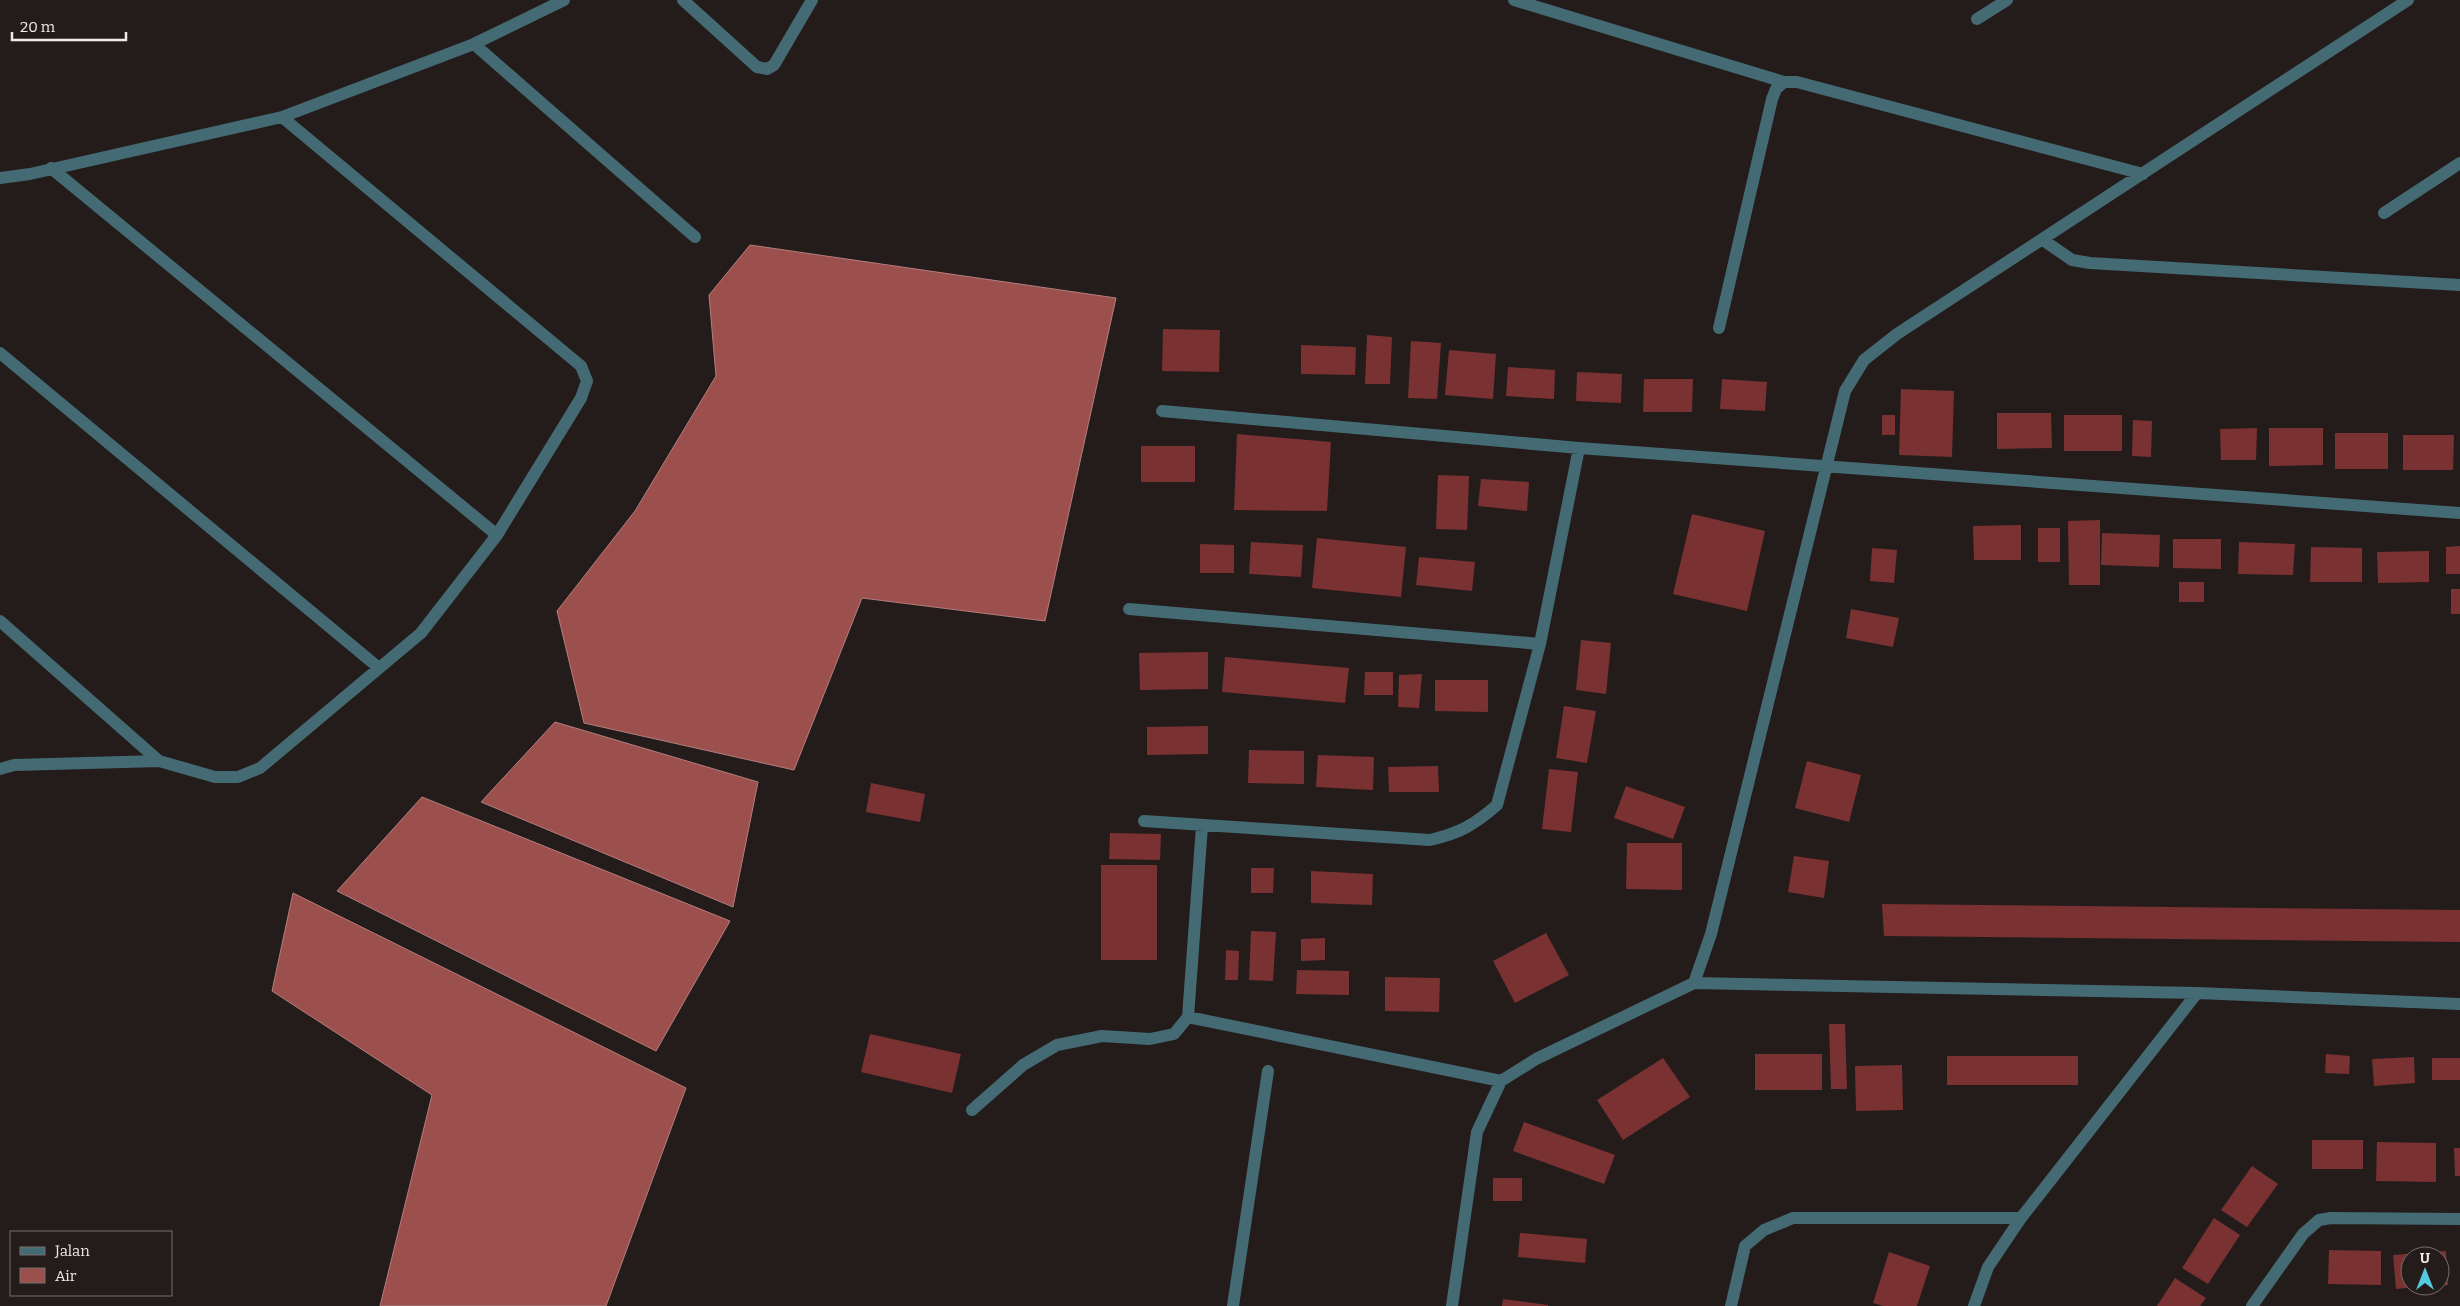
<svg xmlns="http://www.w3.org/2000/svg" width="2460" height="1306" viewBox="0 0 2460 1306" font-family="Bitter,serif">
	<style>
		.water { fill: #9c504e; stroke: #b57e7d }
		.building { fill: #793131 }
		.lines { fill: none; stroke-linecap: round; stroke-linejoin: round }
		.street { stroke: #446a73; stroke-width: 12 }
	</style>
	<rect width="100%" height="100%" fill="#241c1b"/>
	<path class="water" d="M750,245L1116,298L1045,621L862,598L794,770L584,723L557,611L635,511L716,376L709,295Z
		M555,722L758,782L733,907L481,802Z
		M422,797L730,921L656,1051L337,891Z
		M293,893L686,1088L606,1306H380L432,1095L272,991Z"/>
	<path class="building" d="M1163,329L1220,330L1219,372L1162,371Z
		M1367,335L1392,337L1390,384H1365Z
		M1411,341L1441,343L1437,399L1408,398Z
		M1301,345L1356,347L1355,375L1301,374Z
		M1449,350L1496,354L1493,399L1445,395Z
		M1508,367L1555,370L1554,399L1506,396Z
		M1577,372L1622,374L1621,403L1576,401Z
		M1644,379H1693L1692,412H1643Z
		M1722,379L1767,382L1765,411L1720,409Z
		M1901,389L1954,391L1952,457L1899,455Z
		M1997,413H2051L2052,448L1997,449Z
		M1882,415H1895V435H1882Z
		M2064,415H2122V451H2064Z
		M2133,420L2152,421L2151,457L2132,456Z
		M2257,428L2256,460H2221L2220,429Z
		M2269,428H2323V465L2269,466Z
		M2335,433H2388V469H2335Z
		M1237,434L1331,442L1327,511L1234,510Z
		M2403,435H2454L2453,470H2403Z
		M1141,446H1195V482H1141Z
		M1438,475L1469,476L1467,530L1436,529Z
		M1481,479L1529,482L1527,511L1478,506Z
		M1692,514L1765,531L1747,611L1673,594Z
		M2100,520V585H2069L2068,521Z
		M2021,525V560H1974L1973,526Z
		M2038,528H2060V562H2038Z
		M2102,533L2160,535L2159,567L2101,565Z
		M1317,538L1406,547L1401,597L1312,588Z
		M2173,539H2221V569L2173,568Z
		M1251,542L1303,545L1301,577L1249,574Z
		M2239,542L2295,544L2293,575L2238,574Z
		M1200,544L1234,545V573H1200Z
		M2460,546V574H2446V547Z
		M2311,547L2362,548V582H2310Z
		M1872,548L1897,550L1894,583L1870,581Z
		M2429,551V582L2378,583L2377,552Z
		M1419,557L1475,562L1472,591L1416,585Z
		M2179,582H2204V602H2179Z
		M2451,589H2460V614H2451Z
		M1851,609L1899,618L1893,647L1846,638Z
		M1581,640L1611,643L1606,694L1576,690Z
		M1208,652V689L1140,690L1139,653Z
		M1225,657L1349,668L1345,703L1222,692Z
		M1365,672H1393V695H1364Z
		M1422,674L1419,708L1398,707L1399,675Z
		M1435,680H1488V712L1435,711Z
		M1564,706L1596,711L1587,763L1556,758Z
		M1208,726V754L1147,755V727Z
		M1249,750L1304,751V784L1248,783Z
		M1318,755L1374,757L1373,790L1316,787Z
		M1807,761L1861,775L1849,822L1795,808Z
		M1438,766L1439,792H1389L1388,767Z
		M1549,769L1578,772L1571,832L1542,829Z
		M871,783L925,794L920,822L866,812Z
		M1626,786L1685,807L1673,839L1614,818Z
		M1110,833L1161,834L1160,860L1109,859Z
		M1627,843H1682V890L1626,889Z
		M1794,856L1829,861L1824,898L1788,892Z
		M1101,865H1157V960H1101Z
		M1251,868H1274L1273,893H1251Z
		M1311,871L1373,874L1372,905L1311,903Z
		M1882,904L2460,910V942L1884,936Z
		M1251,931L1276,932L1273,981L1249,980Z
		M1546,933L1569,975L1515,1003L1493,961Z
		M1325,938V960L1301,961V939Z
		M1226,950L1239,951L1238,980H1225Z
		M1297,970L1349,971V995L1296,994Z
		M1385,977L1440,978L1439,1012L1385,1011Z
		M1829,1024H1845L1847,1089H1831Z
		M870,1034L961,1054L952,1093L861,1072Z
		M1755,1054H1822V1090H1755Z
		M2326,1054L2350,1056L2349,1074L2325,1073Z
		M1947,1056H2078V1085H1947Z
		M2414,1057L2415,1083L2374,1086L2372,1059Z
		M1663,1058L1690,1097L1623,1140L1597,1100Z
		M2432,1058H2460V1080H2432Z
		M1902,1065L1903,1110L1856,1111L1855,1066Z
		M1524,1122L1615,1155L1604,1184L1513,1151Z
		M2312,1140H2363V1169H2312Z
		M2377,1142L2436,1143V1182L2376,1181Z
		M2454,1148H2460V1176H2455Z
		M2252,1166L2278,1184L2247,1227L2221,1210Z
		M1493,1178H1522V1201H1493Z
		M2214,1218L2240,1235L2208,1284L2182,1268Z
		M1520,1233L1587,1239L1585,1263L1518,1257Z
		M2329,1250L2381,1251V1285L2328,1284Z
		M2446,1251L2448,1285L2440,1286V1256H2410V1286L2415,1287L2396,1289L2393,1255Z
		M1889,1252L1930,1266L1917,1306H1883L1873,1303Z
		M2175,1278L2206,1298L2200,1306H2157Z
		M1503,1299L1548,1305V1306H1502Z"/>
	<g class="lines">
		<path class="street" d="M683,0L757,67L767,69L774,65L812,0
			M1514,0L1784,82
			M1977,19L2007,0
			M474,44L695,237
			M51,168L497,535
			M0,178L30,174L282,117L474,44L564,0
			M2384,213L2460,163
			M2043,240L2072,260L2090,263L2460,285
			M1719,328L1772,99L1776,89L1784,82H1797L2143,174
			M0,353L379,668
			M1162,411L1579,448L2460,513
			M1129,609L1540,644
			M0,621L159,761L14,765L0,769
			M159,761L215,777H238L260,768L421,633L497,535L581,398L587,381L581,366L282,117
			M1144,821L1430,840C1460,833 1474,825 1497,805L1540,644L1579,448
			M1694,983L2197,993L2460,1004
			M1188,1017L1202,826
			M972,1110L1023,1065L1057,1045L1102,1036L1150,1039L1174,1034L1188,1017L1501,1081
			M1233,1306L1268,1071
			M1452,1306L1477,1132L1501,1081L1536,1059L1694,983L1711,934L1845,391L1864,360L1897,334L2408,0
			M1731,1306L1745,1246L1764,1230L1793,1218H2021
			M1974,1306L1988,1267L2021,1218L2197,993
			M2252,1306L2303,1234L2319,1220L2331,1218L2460,1219"/>
	</g>
	<rect x="10" y="1231" width="162" height="65" fill="#241c1b" stroke="#766e6e"/>
	<rect x="20" y="1247" width="25" height="8" fill="#446a73" stroke="#766e6e"/>
	<text x="55" y="1256" font-size="15" fill="#f0eaea">Jalan</text>
	<rect x="20" y="1268" width="25" height="15" fill="#9c504e" stroke="#766e6e"/>
	<text x="55" y="1281" font-size="15" fill="#f0eaea">Air</text>
	<g transform="translate(2425 1271)"><circle r="24" fill="#241c1b" stroke="#766e6e"/>
	<path d="M0-4L9 19L0 12L-9 19Z" fill="#56c9e1"/>
	<text y="-8" font-size="14" font-weight="bold" text-anchor="middle" fill="#f0eaea">U</text>
	</g>
	<path d="M12 32v8h114v-8" fill="none" stroke="#f0eaea" stroke-width="2.5"/>
	<text x="20" y="32" font-size="15" fill="#f0eaea" stroke="#241c1b" stroke-width="4" paint-order="stroke">20 m</text>
</svg>
